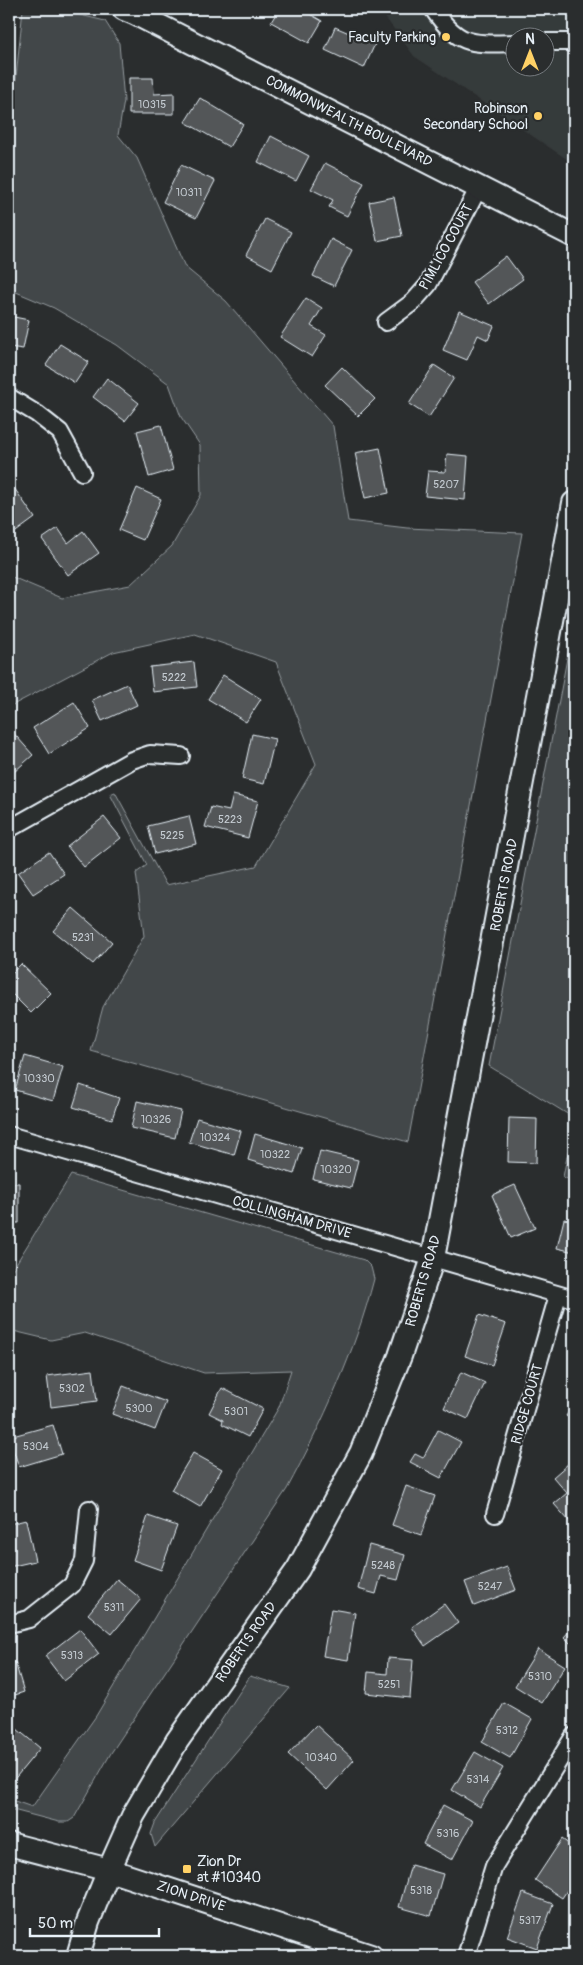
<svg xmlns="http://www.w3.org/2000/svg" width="583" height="1965" viewBox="0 0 583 1965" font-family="Pangolin,sans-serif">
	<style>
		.built { fill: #363a3b; fill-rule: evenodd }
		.green { fill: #424648; stroke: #959ca0 }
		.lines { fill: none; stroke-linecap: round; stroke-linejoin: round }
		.stream { stroke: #989fa3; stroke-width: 5 }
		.building { fill: #535759; stroke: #e8f1f8 }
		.street-casing { stroke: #e8f1f8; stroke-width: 20 }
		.secondary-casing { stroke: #e8f1f8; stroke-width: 26 }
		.street { stroke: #2a2d2e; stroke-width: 16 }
		.secondary { stroke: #2a2d2e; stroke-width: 22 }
		.poi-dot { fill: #ffd166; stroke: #2a2d2e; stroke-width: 2 }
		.labels { text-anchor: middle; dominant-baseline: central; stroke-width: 4.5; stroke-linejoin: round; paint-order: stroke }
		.number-label { font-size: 11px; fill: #c3cad0 }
		.poi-label { font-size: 14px; fill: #e8f1f8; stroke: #2a2d2e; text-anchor: end }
		.street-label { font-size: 14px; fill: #e8f1f8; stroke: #2a2d2e }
	</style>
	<rect width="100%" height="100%" fill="#2a2d2e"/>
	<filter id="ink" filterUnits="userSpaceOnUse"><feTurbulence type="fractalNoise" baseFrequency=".02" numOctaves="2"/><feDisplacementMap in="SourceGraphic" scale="10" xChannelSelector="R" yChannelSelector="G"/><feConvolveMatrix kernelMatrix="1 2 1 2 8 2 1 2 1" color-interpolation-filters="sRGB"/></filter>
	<g filter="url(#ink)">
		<path class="built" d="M379,9H574V164L414,56ZM516,38H546V68H516Z"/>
		<path class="green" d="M23,9L64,11L105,21L119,43L124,101L118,135L137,158L185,267L226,301L333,426L348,521L407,528L522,533L408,1142L91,1051L103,1007L144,936L136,873L147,865L110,794L115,792L166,885L256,866L316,764L276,662L195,634L113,652L9,707V573L12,577L62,598L130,585L172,546L201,495L200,445L181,417L169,384L117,345L54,308L9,289V87H15Z
			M568,653L574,664V1118L489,1066Z
			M574,1122V1181L563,1177Z
			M71,1175L364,1260L371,1267L374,1279C355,1352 323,1422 287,1489L111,1753L74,1818L68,1822H59L9,1809V1799L32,1807L96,1716L279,1407L291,1370L204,1373L85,1333L51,1340L9,1330V1275Z
			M250,1676L290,1688L155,1847L151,1834L155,1823Z"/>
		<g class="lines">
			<path class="stream" d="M572,922L574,921"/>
		</g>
		<path class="building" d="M279,9H301L322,21L309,43L271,22Z
			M335,27L375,44L364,68L325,50Z
			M129,78H153L154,94L174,93V114H129Z
			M200,98L243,124L229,147L185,122Z
			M271,136L309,156L296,181L258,162Z
			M325,163L364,183L347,216L329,207L333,200L311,189Z
			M181,165L215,181L196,218L163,202Z
			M394,197L402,236L377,241L369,202Z
			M265,219L291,232L272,269L246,255Z
			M331,239L352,250L334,286L313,276Z
			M506,256L523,279L489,304L472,282Z
			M306,298L322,308L311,326L326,335L312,357L280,337Z
			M459,311L494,326L488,340L478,335L467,360L443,350Z
			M9,316L29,320L23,349L9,347Z
			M60,344L89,362L75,383L46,365Z
			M434,365L454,378L429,417L409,404Z
			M342,367L375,399L358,416L325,385Z
			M107,378L139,403L125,421L93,397Z
			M161,425L173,470L149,477L137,431Z
			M380,448L389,493L365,498L355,453Z
			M447,454L468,456L465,500L425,496L428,471L445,472Z
			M12,485L35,518L13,534L9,528V488Z
			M137,488L161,499L143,540L119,530Z
			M58,528L68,543L83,531L99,553L68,575L42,539Z
			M194,662L197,687L153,692L150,667Z
			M223,675L261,699L246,722L208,699Z
			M127,684L137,705L102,721L92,700Z
			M74,702L90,728L49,754L33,728Z
			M9,728L33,755L14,772L9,766Z
			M252,734L275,739L264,784L242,779Z
			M233,795L258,801L248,838L205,827L211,807L229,811Z
			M189,816L196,844L155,854L148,826Z
			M104,817L121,838L84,867L67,846Z
			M49,852L64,874L33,894L18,873Z
			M73,908L112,942L93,964L53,931Z
			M21,964L51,993L31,1013L9,991V976Z
			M25,1056L63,1067L53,1101L15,1090Z
			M80,1085L119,1098L112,1119L73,1107Z
			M137,1101L181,1111L175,1138L131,1128Z
			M197,1118L241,1131L234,1155L189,1142Z
			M509,1118L537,1119L536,1163L508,1162Z
			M255,1134L302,1148L294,1174L248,1160Z
			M320,1151L358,1160L351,1188L313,1179Z
			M9,1183H19V1223H9Z
			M515,1185L535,1228L511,1238L492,1195Z
			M564,1219L574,1221V1252L557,1248Z
			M479,1315L506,1324L492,1365L465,1356Z
			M93,1370L97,1401L51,1407L47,1376Z
			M461,1372L485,1383L468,1419L444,1408Z
			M123,1386L166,1402L155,1430L112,1414Z
			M222,1388L263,1409L248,1437L222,1424L223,1420L209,1413Z
			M574,1404V1421L566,1416Z
			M53,1425L62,1454L19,1467L9,1437Z
			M438,1430L461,1442L441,1478L410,1462L415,1454L423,1458Z
			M193,1453L222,1469L200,1507L171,1490Z
			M568,1464L574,1471V1518L570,1522L554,1504L567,1493L553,1477Z
			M406,1486L435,1496L421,1535L392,1525Z
			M148,1516L177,1526L161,1570L133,1560Z
			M26,1520L35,1561L9,1567V1524Z
			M369,1545L405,1555L398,1580L381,1576L376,1594L358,1589Z
			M507,1567L516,1590L474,1606L465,1582Z
			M117,1579L141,1599L112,1634L88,1614Z
			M444,1604L458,1623L425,1646L412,1627Z
			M331,1609L355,1613L348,1660L323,1656Z
			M574,1626V1647L564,1637Z
			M80,1629L99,1654L64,1681L45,1656Z
			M538,1649L565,1666L542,1703L515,1686Z
			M388,1658L413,1660L410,1698L366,1693L368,1672L387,1674Z
			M15,1662L24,1692L9,1697V1664Z
			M504,1703L532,1719L510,1758L482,1742Z
			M316,1725L354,1760L327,1790L288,1754Z
			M17,1729L40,1748L12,1782L9,1780V1738Z
			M475,1752L503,1768L480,1807L452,1790Z
			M443,1805L473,1821L452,1860L423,1844Z
			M562,1839L574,1848V1880L562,1898L535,1880Z
			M411,1865L443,1874L431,1916L399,1907Z
			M523,1893L553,1904L537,1948L507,1937Z"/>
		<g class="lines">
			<defs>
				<path id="street" d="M433,9C459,47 472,44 516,43
					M546,42H574
					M386,322L413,302L428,285L479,187
					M9,397L37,414L60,432L82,472
					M9,829L132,760L150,754L181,756
					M9,1135L574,1299
					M495,1514L558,1295
					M9,1624L29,1619L72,1585L84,1561L89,1509
					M466,1956L494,1866L574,1736"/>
				<path id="secondary" d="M124,9L134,13L574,236
					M9,1844L109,1870L371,1956
					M78,1956L88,1922L109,1870L133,1816L177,1741L298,1569L361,1453L400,1356L433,1258L574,503"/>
			</defs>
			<use href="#street" class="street-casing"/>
			<use href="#secondary" class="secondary-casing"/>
			<use href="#street" class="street"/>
			<use href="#secondary" class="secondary"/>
		</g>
	</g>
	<g class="poi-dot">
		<circle cx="446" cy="37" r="5"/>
		<circle cx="538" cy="116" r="5"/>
		<rect x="182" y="1864" width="10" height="10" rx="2.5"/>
	</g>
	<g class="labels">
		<g class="number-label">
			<text x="152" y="104">10315</text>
			<text x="189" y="192">10311</text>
			<text x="446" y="484">5207</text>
			<text x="174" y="677">5222</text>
			<text x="230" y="819">5223</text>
			<text x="172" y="835">5225</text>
			<text x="83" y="937">5231</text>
			<text x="39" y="1078">10330</text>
			<text x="156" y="1119">10326</text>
			<text x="215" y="1137">10324</text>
			<text x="275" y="1154">10322</text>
			<text x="336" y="1169">10320</text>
			<text x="72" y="1388">5302</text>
			<text x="139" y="1408">5300</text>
			<text x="236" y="1411">5301</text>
			<text x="36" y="1446">5304</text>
			<text x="383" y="1565">5248</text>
			<text x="490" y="1586">5247</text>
			<text x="114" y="1607">5311</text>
			<text x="72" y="1655">5313</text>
			<text x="540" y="1676">5310</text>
			<text x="389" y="1684">5251</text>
			<text x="507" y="1730">5312</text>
			<text x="321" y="1757">10340</text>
			<text x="478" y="1779">5314</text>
			<text x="448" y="1833">5316</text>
			<text x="421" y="1890">5318</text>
			<text x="530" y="1920">5317</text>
		</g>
		<g class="poi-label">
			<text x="436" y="37">Faculty Parking</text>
			<text x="528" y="108">Robinson<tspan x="528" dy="16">Secondary School</tspan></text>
			<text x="197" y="1861" text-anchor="start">Zion Dr<tspan x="197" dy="16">at #10340</tspan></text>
		</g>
		<g class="street-label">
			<text transform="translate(349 121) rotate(27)">COMMONWEALTH BOULEVARD</text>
			<text transform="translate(446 247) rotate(-61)">PIMLICO COURT</text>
			<text transform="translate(504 885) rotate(-79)">ROBERTS ROAD</text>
			<text transform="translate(292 1217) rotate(16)">COLLINGHAM DRIVE</text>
			<text transform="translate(423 1281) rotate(-74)">ROBERTS ROAD</text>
			<text transform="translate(527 1404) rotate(-74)">RIDGE COURT</text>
			<text transform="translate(246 1642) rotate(-55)">ROBERTS ROAD</text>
			<text transform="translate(191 1896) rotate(18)">ZION DRIVE</text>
		</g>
	</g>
	<rect width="583" height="1965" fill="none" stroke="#2a2d2e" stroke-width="30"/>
	<rect x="15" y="15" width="553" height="1935" fill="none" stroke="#e8f1f8" stroke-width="2" filter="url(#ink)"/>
	<g transform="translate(530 52)"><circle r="24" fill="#2a2d2e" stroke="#767b7f"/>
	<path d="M0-4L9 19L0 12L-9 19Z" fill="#ffd166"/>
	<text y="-8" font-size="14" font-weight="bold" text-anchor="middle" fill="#e8f1f8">N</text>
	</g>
	<path d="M30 1928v8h129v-8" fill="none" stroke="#e8f1f8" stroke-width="2.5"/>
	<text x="38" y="1928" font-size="15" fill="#e8f1f8" stroke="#2a2d2e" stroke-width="4" paint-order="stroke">50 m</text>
</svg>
